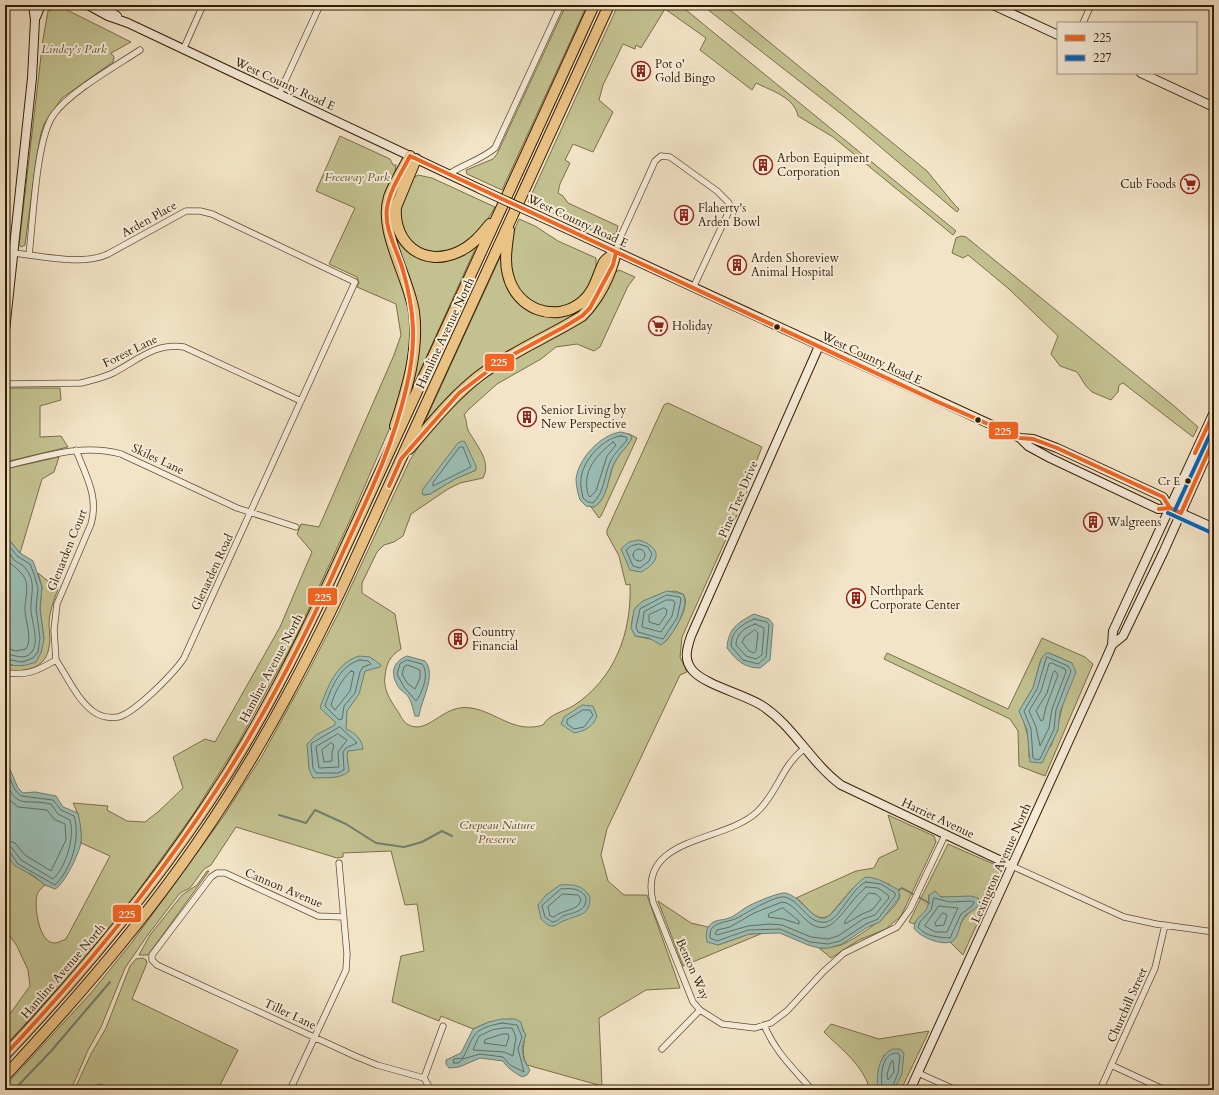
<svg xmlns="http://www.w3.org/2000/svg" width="1219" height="1095" viewBox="0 0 1219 1095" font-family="Cardo,serif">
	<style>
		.green { fill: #c3c190; stroke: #7a6f48; fill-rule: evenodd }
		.water { fill: #9bbeb7; stroke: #717e6e }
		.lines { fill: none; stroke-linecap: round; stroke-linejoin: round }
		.shore { stroke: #666e5c; stroke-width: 1 }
		.stream { stroke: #717e6e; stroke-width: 2 }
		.street-casing { stroke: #624f32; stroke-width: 7 }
		.secondary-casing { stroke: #321d01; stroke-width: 10 }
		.highway-casing { stroke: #321d01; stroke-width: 12 }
		.street { stroke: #f7eddb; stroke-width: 5.5 }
		.secondary { stroke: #f7eddb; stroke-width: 8 }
		.highway { stroke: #eac284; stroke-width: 10 }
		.secondary-bridge-casing { stroke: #321d01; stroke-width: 10; stroke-linecap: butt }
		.secondary-bridge { stroke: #f7eddb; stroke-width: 8 }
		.bus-1-casing { stroke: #f7eddb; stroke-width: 7 }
		.bus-2-casing { stroke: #f7eddb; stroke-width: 7 }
		.bus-1 { stroke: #f26522; stroke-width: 4 }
		.bus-2 { stroke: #0065bd; stroke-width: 4 }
		.bus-dot { fill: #321d01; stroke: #f7eddb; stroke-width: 1.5 }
		.labels { text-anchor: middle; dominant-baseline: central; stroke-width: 4; stroke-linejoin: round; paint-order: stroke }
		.bus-label { font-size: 11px; fill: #321d01; stroke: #f7eddb; text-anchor: end }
		.park-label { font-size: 12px; font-style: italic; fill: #5e4e2c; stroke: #f7eddb }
		.poi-label { font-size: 12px; fill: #321d01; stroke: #f7eddb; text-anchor: start }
		.street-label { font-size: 12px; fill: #321d01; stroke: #f7eddb }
		.line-badge { stroke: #f7eddb; stroke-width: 1.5 }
		.badge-label { font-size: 11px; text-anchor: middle; font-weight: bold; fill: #fff }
	</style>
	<rect width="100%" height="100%" fill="#f3e4c7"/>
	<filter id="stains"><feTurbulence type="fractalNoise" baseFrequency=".005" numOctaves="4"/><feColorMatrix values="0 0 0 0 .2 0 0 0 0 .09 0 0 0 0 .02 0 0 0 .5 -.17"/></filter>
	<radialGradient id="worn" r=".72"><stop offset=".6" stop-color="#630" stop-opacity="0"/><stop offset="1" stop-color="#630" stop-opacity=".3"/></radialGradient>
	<path class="green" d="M566,5H587L502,190L467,174L466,170L493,159L497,154Z
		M618,5H680L956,231L953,235L833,137L798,116C794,97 772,91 756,83L752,90L700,50L706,38L665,9L641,48L636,45L635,49L623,44L603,85L599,100L613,112L593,152L573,144L565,160L570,163L560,184L558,193L563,196L568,203L618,226L616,234H606L604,236L528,202Z
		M702,5H724L927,171L954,204L959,209L957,212L951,207L844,116Z
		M61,7L131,42L111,53L114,57L113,62L62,98L44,124L41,133L36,161L25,245L21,247L19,245L43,39L48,11Z
		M340,136L390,159L393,165H396L394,178L385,201L411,310L410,360L391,425L351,518L293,643L238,743L194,813L128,905L89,954L5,1046V1021L30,986L28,970L17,946L5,929V852C17,868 30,873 45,885C42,888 38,891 37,895C34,907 39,944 55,943C58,943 63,940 66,939L110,856L81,843C81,828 80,816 73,803L108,806L107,810L127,821L145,822L159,811L183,788L173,757L205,739L215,742L280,627L312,552L297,534L301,524L319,527L394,355L401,335L396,304L357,287L359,283L357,277L329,264L355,208L316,191Z
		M418,175L432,178L495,207L483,227L473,238L454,251L430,253L407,240L398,213L413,178Z
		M391,212L420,256L475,246L476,247L410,393L417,333L393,235Z
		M519,219L535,226L558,241L596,258V271L585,294L567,307L546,309L521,296L510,272L512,236Z
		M961,236L966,237L1173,405L1198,427L1193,437L1123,383L1119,385L1118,392L1111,400L1092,392L1086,386L1077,372L1060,366L1051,354L1058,336L1009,289L968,255L963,258L952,253L956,238Z
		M502,253L503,270L535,313L587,305L577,314L533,339L428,421L426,419Z
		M619,270L635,277L628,286L600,347L594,351L577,344L556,347L541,359L497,384L468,410L464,415C467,419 466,425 468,430C476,445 492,461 483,478L460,483L448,489L411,514L403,536L394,542L384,545L377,552L362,583V593L395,614L401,649C390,656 386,664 385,676C383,689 390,700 397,710C400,714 403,722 407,724C428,737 442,703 471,708C497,712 514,734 543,725C548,715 564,711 573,706C615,679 632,632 630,584L626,585L619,556L607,534V530L664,405L668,403L762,447L745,490L747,491L741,506L682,637L680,657L687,672L680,675L607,829L601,855L608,881L624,895H647L680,988L646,990L599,1018L602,1086L527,1065C518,1050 529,1038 522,1027C519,1024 514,1021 511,1019L489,1022L473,1029L441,1016L439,1021L392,1002L401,956L424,951L417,904L405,905L391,851L343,853V857L337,858L236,827L211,865L204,869L190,888L180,893L147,936L125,968L101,1027L88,1050L71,1090H5V1086L91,993L133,941L223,817L262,756L307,674L340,610L410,460L432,426L484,375L579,321L614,273ZM464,441L476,470L455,479L430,494L424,495L422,494ZM675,591L683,594C692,606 673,632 665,642L635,636C622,610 652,593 675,591Z
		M9,388H60L61,400L40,406V437L61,436L68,447L5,462V389Z
		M629,434L637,438L601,516L599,518L591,507C606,507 609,472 615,462C620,452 628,447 631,435Z
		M59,457L54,472L42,479L20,553L5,535V469Z
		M38,573L58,589C54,600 50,610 49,622C49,631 51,639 49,647C46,670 23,672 5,670V662L12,666L44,639L40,609L42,587Z
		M1042,638L1085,657L1093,664L1045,776L1019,766L1018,731L1010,719L884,659L887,653L1008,709ZM1049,653L1072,663C1065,691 1061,720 1051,746L1029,757V741L1024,722V703L1033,688L1041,659Z
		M888,815L934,836L936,842L901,916L886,929L859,940L831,958L819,948C827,948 834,947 841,945C856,939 898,911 900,895L889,884L852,889L829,916C814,923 807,905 796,898L856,871L874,868L879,858L898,849Z
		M948,844L998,866L1001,871L963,955L950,942C960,936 958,921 969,913L963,897L950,898L929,895L928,909L914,924L909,922Z
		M207,871H209L148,955H139L150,935L182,895L197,885Z
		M658,901L691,923L708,927L706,937L718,945L749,934L763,933L683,966Z
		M143,958L146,960L147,963L132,999L238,1050L218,1089L182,1085L119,1090L101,1084L81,1089L76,1086L91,1054L106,1028L130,966L136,959Z
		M831,1024L879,1039L929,1031L901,1090H894L897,1085L884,1055L878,1072V1090H870C863,1065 842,1050 824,1032Z"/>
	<path class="water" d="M621,432L629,434L632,437L631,440C627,447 620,453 616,460C607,474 610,497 594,507L586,506L580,500C578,494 576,485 576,479C578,459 601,434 621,432Z
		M462,441L465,442L476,466V470L455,479L430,494L424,495L422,494L423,489L458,443Z
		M5,535L20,553L33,561L42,587L40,609L44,639L41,653L36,662C25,666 16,668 5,662Z
		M639,540C661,547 662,561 641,572L630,570L621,549L629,542Z
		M667,591L683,594C691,605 672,638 661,645L649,638L635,636L631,628L634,610L637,606L643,601Z
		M754,614L769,619L773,624L770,660L760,668C744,668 736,660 727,648C728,629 738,622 754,614Z
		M1046,653H1049L1072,663L1076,672L1060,712L1058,730L1042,763L1030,762L1027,730L1019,711L1033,688L1041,659Z
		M359,656L370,657L381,665L380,667L365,671L359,694L347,711L346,729C355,733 362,739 363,749L348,751L347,755L349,771C340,780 324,777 313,778L309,769L307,744L316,735L335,725V722L320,708C327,688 336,663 359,656Z
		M407,656L425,661C437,675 421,700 419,716H415C413,710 412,703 409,698C407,694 403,692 400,689C390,676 391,662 407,656Z
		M582,705L593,706L597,716C593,727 585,731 574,733L561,724L564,717Z
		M5,758L18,788L23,793L35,792L56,796L63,807L78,813C80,823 82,832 81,842C80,852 64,885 55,889L45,885L34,876L15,866L5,853Z
		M866,877C880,878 887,884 899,890V898L880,922L868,927L842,944L829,948H819L808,945L780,933L749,934L718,945L707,942C706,935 705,928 712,923C716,920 721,920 726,919C734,917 739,912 745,908C751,904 779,892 785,893C800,895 812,921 825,918C834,916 852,884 866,877Z
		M560,885C573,884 583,885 590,897C590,916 580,914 566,920C554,924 554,932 541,919L538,905L546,895Z
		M935,891L941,897L971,896L978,898L980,902C977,910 970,911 965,916C959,923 960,932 955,939C947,949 919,937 914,928C915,913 930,917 929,895Z
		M502,1019H515L521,1022L523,1031L526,1034L522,1048L524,1060L530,1070L527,1075L522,1077C514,1072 508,1069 503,1061L480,1058L459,1067L449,1068L446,1064V1060L461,1053L473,1029L489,1022Z
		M893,1049H900L904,1053L902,1074L894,1090H878C876,1076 878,1055 893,1049Z"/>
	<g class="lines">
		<path class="shore" d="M621,436L626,437L627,440C622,447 615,452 611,460C604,474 605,492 593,503L588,502L583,498C582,492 580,485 581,479C582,461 604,437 621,436Z
			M613,442L616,445L607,456L596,491L590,497C587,494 588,493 587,489C584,468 598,454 613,442Z
			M460,447H463L471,467L433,486V483Z
			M5,541L17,556L30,564L34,574L38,588L36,609L40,638L38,652L33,658L22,662L5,659
			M639,544L648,547L652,554L649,561L640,568L633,566L626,550L631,546Z
			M5,547C8,551 11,556 14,560C18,563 24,565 26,569C37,583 30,596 31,611C32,622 40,643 31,653C24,661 13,654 5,654
			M633 555a6 6 0 1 1 12 0a6 6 0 1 1-12 0Z
			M5,558C10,564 16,567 21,573C31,583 25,598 25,609C25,622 33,638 26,649L16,651L5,648
			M667,595L680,597L681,600L677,618L663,639L638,632L636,627L640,609Z
			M666,600H673L675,603L672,616L661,632L642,627L644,612Z
			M664,608L667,610L666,615L659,625L649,622V615Z
			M754,619L767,622L769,625L766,657L758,664L743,660L731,646C731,631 741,625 754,619Z
			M755,624L764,628L762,655L756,659L746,656L736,645C736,633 745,628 755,624Z
			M755,630L758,633L756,651L754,653L749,651L742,642L745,637Z
			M1047,657L1068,666L1071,671L1056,710L1054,729L1040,759L1037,760L1033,758L1031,729L1024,711L1037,689Z
			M360,660L368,661L371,664L363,667L360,672L355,693L344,706L342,719L339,720L325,706C331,688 340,665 360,660Z
			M407,660L422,664C430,673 422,694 416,701L404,687L397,674L400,664Z
			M1052,663L1065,669L1066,672L1052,709L1049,728L1040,746L1036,727L1029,711L1041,691L1049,664Z
			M408,665L420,670V678L415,689L407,683L402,674L404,667Z
			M351,671L354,672L350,691L335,710L331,705C335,692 341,680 351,671Z
			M1055,671L1058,675L1046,707L1043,720L1041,721L1036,711L1047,693L1053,673Z
			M583,710H590L593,715L584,727L574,729L567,724V720Z
			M340,727L357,743L346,748L343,752L344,770L338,773H316L313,768L311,744Z
			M338,734L347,740L338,752L339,767L319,768L316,747Z
			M331,743L334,745L332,753V761L324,762L322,750Z
			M5,768L15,790L21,796L53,800L61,810L74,816C81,838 71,870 55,885L18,864L10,852L5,851
			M5,780C17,811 25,798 51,804L58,814L70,820C75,837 66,867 53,879L21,860L12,848L5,846
			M5,796L18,807L47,810L54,819L65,824L66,840L51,871L25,855L15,843L5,840
			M866,882L881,884L895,893V896L878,919L866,924L840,941L828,944L810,942L780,929L748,930L717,941L710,938C710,934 710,930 713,927C720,921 731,922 739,917C748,912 776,895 785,897C801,901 808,925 826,922C840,920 851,888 866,882Z
			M866,887L878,888L888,895L889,898L875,915L863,919L838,936L828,939L811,937L782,925L770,924L748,926L717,935L715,934L717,930L730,927L754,913L782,902C791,903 797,911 804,918C826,940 837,919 851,903C855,897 861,892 866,887Z
			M561,889C571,888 580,888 586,897C587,912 574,912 563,916C559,918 558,922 552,922L545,917L542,906Z
			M869,893L876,894L881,899L872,910L862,914L845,924V921Z
			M563,894L578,895L581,899C579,912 562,909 554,917L550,916L548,907Z
			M934,898L950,902L971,901L974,902L972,906L961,914L950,938C938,937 926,937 918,927L920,922L931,910Z
			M939,906L958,908L947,932H935L925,926Z
			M783,908L799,921V924L783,919L768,917L769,914Z
			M943,913L947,915L944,925L936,926L935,923Z
			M502,1023L517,1025L522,1037L518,1049L524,1072L510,1065L503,1057L480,1054L463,1059L458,1063H453L454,1059L463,1058C475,1034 472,1029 502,1023Z
			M503,1028H512L516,1037L513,1056L504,1052L473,1050L479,1036L492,1030Z
			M503,1034H508L509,1037L506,1046L484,1043L485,1040Z
			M893,1061L894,1072L888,1080L887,1074L891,1062Z
			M882,1090C881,1078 880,1052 898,1053L900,1056L898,1073L891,1090"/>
		<path class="stream" d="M279,815L306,823L315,810L346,824L376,843L404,847L422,842L442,831L452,836
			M899,890L902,888L929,903
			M14,1090L52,1050L110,982"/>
		<defs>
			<path id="street" d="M1083,23L1091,5
				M183,50L203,5
				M279,94L320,5
				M449,174C464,164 481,160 495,148L561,5
				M616,252L620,238L655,161L661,156L670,157L717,191L729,203V211L693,288
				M29,255C33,222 36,137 54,114C71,91 116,66 140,50
				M5,384L81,383C92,380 103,378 113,373C137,361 155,342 184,347L301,401
				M5,466C44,457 81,443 121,454L237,508L296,527
				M56,660L54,630L57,604L91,524C99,497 86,476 76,450
				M5,673C29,675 35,672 56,660C67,676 77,700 94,712C101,717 110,718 118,717C135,713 174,673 184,658L355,282L212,214L200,211H186L108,254C83,266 42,256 14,253
				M804,749C782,765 777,794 757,812C724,843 637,836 653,902L693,1002L700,1010L722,1024L755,1028L771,1023L787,1011L823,972L844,953L897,927L910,909L945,835
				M1012,866L1124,917L1156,924L1214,932
				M344,917L318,916L225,873H217L211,877L152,955V960L157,965L355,1056L377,1065L424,1078
				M764,1025C776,1053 793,1068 812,1090
				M662,1049L700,1010
				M1111,1065L1165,1090
				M918,1073L956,1090
				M424,1078L443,1026
				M424,1078L431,1090
				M290,1090L346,970L347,954L339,863
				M1100,1090L1155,968L1165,925"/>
			<path id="secondary" d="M88,5L108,16L128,23L480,189
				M101,5L117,16
				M993,5L1058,35
				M36,17L41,5
				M1141,73L1214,107
				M539,216L1020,438L1033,439L1057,448L1163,497L1170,508
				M5,331L32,78L35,20L33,5
				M819,346L691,636C687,648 683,660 693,671C706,685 743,694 761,705C793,725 810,762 841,785L1012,866
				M1020,438L1028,446L1050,458L1158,509L1170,508L1214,528
				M1112,645L1123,636L1163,553L1214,439
				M910,1090L1106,659L1112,645L1113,631L1214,412"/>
			<path id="highway" d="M416,159L396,207C393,243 423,268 458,252C472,246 481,235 490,224
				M509,230C507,245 504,261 508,275C516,309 555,324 582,302C595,291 597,276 604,262C607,258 612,255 616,252
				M395,426C407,389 419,351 414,312C409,277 378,231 389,197C394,183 403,169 410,156
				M409,449C431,424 452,397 479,376C511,352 548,337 582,316C599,299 611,275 616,252
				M5,1055C87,968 163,876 227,774C292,670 340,558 391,448C459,300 527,153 594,5
				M5,1076C77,998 147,918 206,830C258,754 301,673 341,590L609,5"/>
		</defs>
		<use href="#street" class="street-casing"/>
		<use href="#secondary" class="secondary-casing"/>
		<use href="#highway" class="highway-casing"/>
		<use href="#street" class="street"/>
		<use href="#secondary" class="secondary"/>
		<use href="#highway" class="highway"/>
		<defs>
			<path id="secondary-bridge" d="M480,189L539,216"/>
		</defs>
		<use href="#secondary-bridge" class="secondary-bridge-casing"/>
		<use href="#secondary-bridge" class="secondary-bridge"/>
		<defs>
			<path id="bus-1" d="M1195,453L1214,412
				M389,486L401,459L459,393L501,361L564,327L582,316L590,308L613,265L616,252
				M1159,509L1170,508L1181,513L1214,439
				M5,1055C83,972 155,885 217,789C266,714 307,634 343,552C368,497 392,449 406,389C417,344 415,311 402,267C396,248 384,228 387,208C390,189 402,172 410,156L938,402L1020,438L1033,439L1057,448L1163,497L1170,508"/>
			<path id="bus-2" d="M1175,510L1214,426
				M1168,513L1212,533"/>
		</defs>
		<use href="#bus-1" class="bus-1-casing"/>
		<use href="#bus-2" class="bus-2-casing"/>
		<use href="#bus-1" class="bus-1"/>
		<use href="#bus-2" class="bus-2"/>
	</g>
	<defs>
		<symbol id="building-ring" viewBox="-11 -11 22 22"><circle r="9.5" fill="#f7eddb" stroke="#8f2418" stroke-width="1.5"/><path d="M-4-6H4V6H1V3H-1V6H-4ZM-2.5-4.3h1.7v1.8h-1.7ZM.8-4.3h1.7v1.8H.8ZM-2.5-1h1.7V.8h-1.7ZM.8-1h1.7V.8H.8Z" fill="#8f2418"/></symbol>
		<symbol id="supermarket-ring" viewBox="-11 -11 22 22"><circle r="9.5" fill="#f7eddb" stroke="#8f2418" stroke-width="1.5"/><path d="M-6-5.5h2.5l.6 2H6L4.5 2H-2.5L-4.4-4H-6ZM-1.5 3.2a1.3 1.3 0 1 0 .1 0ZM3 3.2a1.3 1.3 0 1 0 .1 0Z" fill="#8f2418"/></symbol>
	</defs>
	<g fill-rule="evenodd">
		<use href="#building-ring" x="630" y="60" width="22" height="22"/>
		<use href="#building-ring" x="752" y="154" width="22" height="22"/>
		<use href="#supermarket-ring" x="1179" y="173" width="22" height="22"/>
		<use href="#building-ring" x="673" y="204" width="22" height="22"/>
		<use href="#building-ring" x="726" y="254" width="22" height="22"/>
		<use href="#supermarket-ring" x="647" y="315" width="22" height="22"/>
		<use href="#building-ring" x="516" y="406" width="22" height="22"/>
		<use href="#building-ring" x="1082" y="511" width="22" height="22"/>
		<use href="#building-ring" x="845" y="587" width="22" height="22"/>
		<use href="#building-ring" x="447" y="628" width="22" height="22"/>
	</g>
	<g class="bus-dot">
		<circle cx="777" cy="327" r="3.5"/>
		<circle cx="978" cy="420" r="3.5"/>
		<circle cx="1188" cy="481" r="3.5"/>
	</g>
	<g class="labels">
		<g class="bus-label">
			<text x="1180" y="481">Cr E</text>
		</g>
		<g class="park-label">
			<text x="74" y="49">Lindey's Park</text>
			<text x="357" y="177">Freeway Park</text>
			<text x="497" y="825">Crepeau Nature<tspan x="497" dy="14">Preserve</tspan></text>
		</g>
		<g class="poi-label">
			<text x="655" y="64">Pot o'<tspan x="655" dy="14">Gold Bingo</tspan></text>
			<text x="777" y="158">Arbon Equipment<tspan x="777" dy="14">Corporation</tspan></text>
			<text x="1176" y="184" text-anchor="end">Cub Foods</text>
			<text x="698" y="208">Flaherty's<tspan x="698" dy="14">Arden Bowl</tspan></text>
			<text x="751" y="258">Arden Shoreview<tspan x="751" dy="14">Animal Hospital</tspan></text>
			<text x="672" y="326">Holiday</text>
			<text x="541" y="410">Senior Living by<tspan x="541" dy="14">New Perspective</tspan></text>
			<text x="1107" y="522">Walgreens</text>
			<text x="870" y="591">Northpark<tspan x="870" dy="14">Corporate Center</tspan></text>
			<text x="472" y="632">Country<tspan x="472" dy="14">Financial</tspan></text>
		</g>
		<g class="street-label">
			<text transform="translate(285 84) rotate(25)">West County Road E</text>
			<text transform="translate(149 219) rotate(-29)">Arden Place</text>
			<text transform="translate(578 221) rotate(25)">West County Road E</text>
			<text transform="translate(445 333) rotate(-65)">Hamline Avenue North</text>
			<text transform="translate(130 351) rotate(-26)">Forest Lane</text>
			<text transform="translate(872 358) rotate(25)">West County Road E</text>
			<text transform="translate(158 459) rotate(25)">Skiles Lane</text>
			<text transform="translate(738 499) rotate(-67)">Pine Tree Drive</text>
			<text transform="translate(67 550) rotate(-68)">Glenarden Court</text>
			<text transform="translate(212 572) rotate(-65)">Glenarden Road</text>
			<text transform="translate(271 668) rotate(-62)">Hamline Avenue North</text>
			<text transform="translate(938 818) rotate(25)">Harriet Avenue</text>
			<text transform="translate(1001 863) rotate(-66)">Lexington Avenue North</text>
			<text transform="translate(284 888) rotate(23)">Cannon Avenue</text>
			<text transform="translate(693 969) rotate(66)">Benton Way</text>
			<text transform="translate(63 971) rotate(-49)">Hamline Avenue North</text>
			<text transform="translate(1127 1005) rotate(-66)">Churchill Street</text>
			<text transform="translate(290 1014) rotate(25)">Tiller Lane</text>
		</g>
	</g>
	<g class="line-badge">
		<rect x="484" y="353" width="31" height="19" rx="4" fill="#f26522"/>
		<rect x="988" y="421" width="31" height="19" rx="4" fill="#f26522"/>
		<rect x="307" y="587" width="31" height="19" rx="4" fill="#f26522"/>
		<rect x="112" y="904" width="30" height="19" rx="4" fill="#f26522"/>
	</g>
	<g class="badge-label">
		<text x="499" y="366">225</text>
		<text x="1003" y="435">225</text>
		<text x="323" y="601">225</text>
		<text x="127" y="918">225</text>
	</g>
	<rect width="1219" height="1095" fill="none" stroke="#f3e4c7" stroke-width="20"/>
	<rect x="6" y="6" width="1207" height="1083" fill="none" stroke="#321d01" stroke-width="2"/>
	<rect x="10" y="10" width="1199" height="1075" fill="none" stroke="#321d01"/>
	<rect x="1057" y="22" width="140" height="52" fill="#f7eddb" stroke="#a89a84"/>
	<rect x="1065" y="35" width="20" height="6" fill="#f26522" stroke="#a89a84"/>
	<text x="1093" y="42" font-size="12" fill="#321d01">225</text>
	<rect x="1065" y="55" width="20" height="6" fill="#0065bd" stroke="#a89a84"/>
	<text x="1093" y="62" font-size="12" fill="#321d01">227</text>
	<rect width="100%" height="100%" filter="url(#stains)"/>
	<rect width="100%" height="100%" fill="url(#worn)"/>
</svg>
